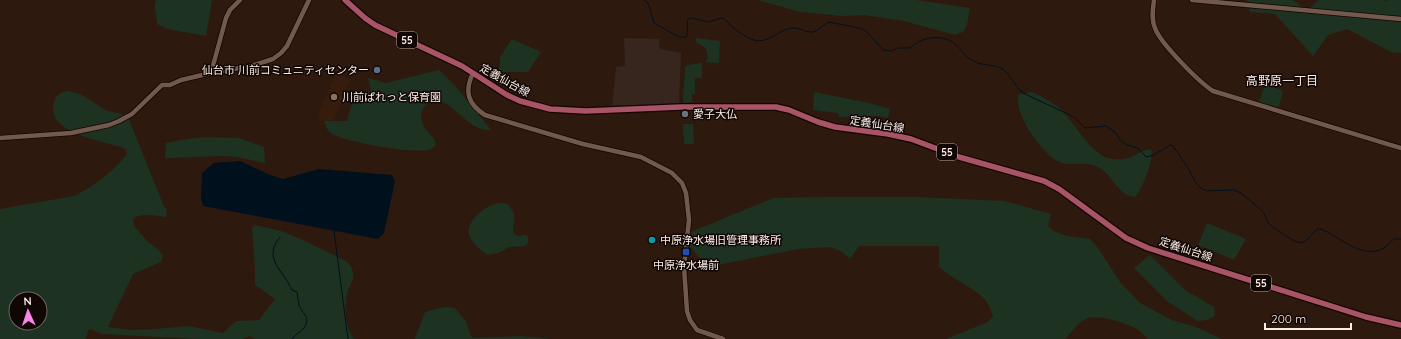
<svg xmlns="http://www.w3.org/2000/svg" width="1401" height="339" viewBox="0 0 1401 339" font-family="Quicksand,'Noto Sans JP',sans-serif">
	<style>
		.commercial { fill: #36261d }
		.built { fill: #371c0e }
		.green { fill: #1e3222; fill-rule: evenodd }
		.water { fill: #00101d }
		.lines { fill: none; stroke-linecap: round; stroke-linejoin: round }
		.stream { stroke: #00101d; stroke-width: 1 }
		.tertiary-casing { stroke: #150400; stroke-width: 6 }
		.primary-casing { stroke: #150400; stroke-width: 8 }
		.tertiary { stroke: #72594d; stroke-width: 4.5 }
		.primary { stroke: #a75466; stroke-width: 5.5 }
		.service-dot { fill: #5c6f8a; stroke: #100704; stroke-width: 1.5 }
		.education-dot { fill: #8d6e63; stroke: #100704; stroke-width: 1.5 }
		.worship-dot { fill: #6b7280; stroke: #100704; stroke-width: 1.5 }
		.culture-dot { fill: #0f9aa8; stroke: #100704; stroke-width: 1.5 }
		.transit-dot { fill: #1a4fb4; stroke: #100704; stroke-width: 1.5 }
		.labels { text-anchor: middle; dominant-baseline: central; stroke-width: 3; stroke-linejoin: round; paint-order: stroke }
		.shield { fill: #100704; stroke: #b5a8a2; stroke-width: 1 }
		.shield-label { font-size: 10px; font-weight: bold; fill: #fcede6 }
		.poi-label { font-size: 11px; fill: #fcede6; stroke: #100704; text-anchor: start }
		.street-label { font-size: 11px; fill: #fcede6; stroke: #100704 }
		.neighbourhood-label { font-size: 12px; fill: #fcede6; stroke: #100704 }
	</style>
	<rect width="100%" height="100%" fill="#2e190f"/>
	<path class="commercial" d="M624,38L659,39L660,49L681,53L679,105L612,107L616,67L625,66Z"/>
	<path class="built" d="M336,73L350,79L334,120L322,121L318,115Z"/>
	<path class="green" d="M156,0H212L206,36L168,29L157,24L155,7Z
		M758,0H916L970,8L967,25L963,32L955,35L904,21L864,15L842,16L800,12Z
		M1247,0H1293L1307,11L1318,0H1383L1385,1L1387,0H1401V53L1391,52L1347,29L1328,35L1313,56L1275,14L1250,12Z
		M695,38L720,41L719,63L705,62L708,58L706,48L697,43Z
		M512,39L541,52L528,72H499L500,57Z
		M702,63V78H695V94H692V102L685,104L683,101L685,68L687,65Z
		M439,70L458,89L491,130C468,132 453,100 436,101C423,102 418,114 423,125C425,131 444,143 431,149C416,155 346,142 332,134C327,131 326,126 324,121H347L352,104L348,94L360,96L371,90L368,78L386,83Z
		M1265,85L1282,90L1283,92L1279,106L1277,107L1259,102Z
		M68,91L80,94L107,111L119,113L128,117L163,204L167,210L166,217C157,216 141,212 133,219L134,226L148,242L158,249L163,256L161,262L133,274L108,327L130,330L155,329L188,326L223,333L236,321L259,320L275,299L255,285V270L252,229L254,225L281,231L303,240L346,261C351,265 354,271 353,278C352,283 348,288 347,293C344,307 345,327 354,339H255L250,336L242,339H199L102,334L90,329L88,331L86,339H0V209L74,196C92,188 115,170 127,154L126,150L124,148C104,141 45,134 54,102C56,95 61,92 68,91ZM16,299H40V323H16Z
		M814,92L869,103L890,109L888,118L878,116L839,117L838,113L813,110Z
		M1032,92C1044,98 1057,104 1065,114C1077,127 1094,158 1113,159C1117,159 1122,160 1125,159C1135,157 1140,150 1151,149C1155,158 1142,190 1135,197C1118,196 1112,174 1098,167C1086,161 1074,166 1062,163C1044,158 1012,112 1019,94Z
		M683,124H693L694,144H684Z
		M205,137L239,138L264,147L265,163L237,157L223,156L165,158L166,143L181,140Z
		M825,197H916L1004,201L1051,214L1048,226L1053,231L1067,236L1090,239L1098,248L1120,282L1140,303L1172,320L1196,327L1222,339H1148C1145,336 1141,331 1137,329C1126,323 1100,315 1088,318C1079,321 1072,332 1065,339H946L988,322L993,316C988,295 971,289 954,278C949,275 944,271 939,267V246H859L850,259L842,252L831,247L798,249L708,267L689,246L686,234L773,198Z
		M500,203L508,204L514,213V222L513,227V232L517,236L526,235L528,237V243L526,246L509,247L498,253L488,255C480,251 466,237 469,228C472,216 488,204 500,203Z
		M1207,223L1246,239L1234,260L1198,245Z
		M1150,255L1185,290L1214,307L1215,316L1207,320L1198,321L1168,302L1134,268Z
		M447,307L455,308L465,320L472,338L521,336L551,339H415L425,312L436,309Z"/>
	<path class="water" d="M240,161L268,174L283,179L319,169L392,175L395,181L384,233L378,239L203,206L201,198L202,173L214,163Z"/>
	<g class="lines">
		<path class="stream" d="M644,0L648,3L654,23L679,37H686C689,31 686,25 688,19L692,18L708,22L721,18C727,19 727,22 730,25C734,29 746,37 751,39C767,46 777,30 792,28C800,27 808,35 816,31C821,28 824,24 829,22L859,28L866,31L883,50L891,51L898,48H910C922,37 941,33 955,44C962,50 965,57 973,61C982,66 994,64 1003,69C1010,75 1015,86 1023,93L1074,117L1085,128L1106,126L1116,133L1120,140L1127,145L1138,148L1146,157L1154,155L1170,145L1173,146L1188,168L1196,183L1202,189L1207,191L1234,190L1241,193L1259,208L1264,213L1268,223L1274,228L1294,241L1302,243L1307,240L1317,229H1321C1338,236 1361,259 1382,249C1387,247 1390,242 1394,239H1401
			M334,231L348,339
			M280,237C262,258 283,270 292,290L297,292C298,296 298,301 299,305C303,315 311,317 304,328C301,332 295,334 292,339"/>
		<defs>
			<path id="tertiary" d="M1154,0C1153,9 1151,19 1155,28C1160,43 1199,82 1213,91L1401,148
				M1192,0L1401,19
				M211,73L226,18L230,10L240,0
				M473,73C464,92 468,104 485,115L583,144L641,157L672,173L682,183L686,193L689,220L684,267L687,311L690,320L697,330L723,339
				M0,138L71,133L109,125L119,121L132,114L162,85H170L181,80L211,73L251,66L273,59L281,53L287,46L309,0"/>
			<path id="primary" d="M345,0L365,18L375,25L462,66L507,95L520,101L550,109L586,111L681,107H776L789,110L818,122L835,127L888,134L911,139L959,157L1044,181L1059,189L1126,238L1148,248L1366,317L1401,325"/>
		</defs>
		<use href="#tertiary" class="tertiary-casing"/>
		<use href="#primary" class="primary-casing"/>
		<use href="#tertiary" class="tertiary"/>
		<use href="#primary" class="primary"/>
	</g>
	<circle class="service-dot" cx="377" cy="70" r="4"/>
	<circle class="education-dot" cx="334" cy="97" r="4"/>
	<circle class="worship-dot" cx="685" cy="114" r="4"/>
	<circle class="culture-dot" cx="652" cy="240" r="4"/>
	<rect class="transit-dot" x="682" y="248" width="8" height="8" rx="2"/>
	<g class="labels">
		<g class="shield">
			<rect x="397" y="32" width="20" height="16" rx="3"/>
			<rect x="937" y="144" width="20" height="16" rx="3"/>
			<rect x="1251" y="275" width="20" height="16" rx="3"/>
		</g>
		<g class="shield-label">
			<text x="407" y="40">55</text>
			<text x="947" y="152">55</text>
			<text x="1261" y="283">55</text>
		</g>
		<g class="poi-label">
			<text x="369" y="70" text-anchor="end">仙台市 川前コミュニティセンター</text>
			<text x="342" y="97">川前ぱれっと保育園</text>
			<text x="693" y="114">愛子大仏</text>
			<text x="660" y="240">中原浄水場旧管理事務所</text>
			<text x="686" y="265" text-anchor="middle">中原浄水場前</text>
		</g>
		<g class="street-label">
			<text transform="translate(505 80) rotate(29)">定義仙台線</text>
			<text transform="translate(877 124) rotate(9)">定義仙台線</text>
			<text transform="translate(1186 249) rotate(18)">定義仙台線</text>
		</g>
		<g class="neighbourhood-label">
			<text x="1282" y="80">高野原一丁目</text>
		</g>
	</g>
	<g transform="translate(28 311) rotate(357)"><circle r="19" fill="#100704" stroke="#6e635e"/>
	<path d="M0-3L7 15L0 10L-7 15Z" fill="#f987e8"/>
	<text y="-6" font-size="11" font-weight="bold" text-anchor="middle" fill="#fcede6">N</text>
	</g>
	<path d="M1265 323v6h86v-6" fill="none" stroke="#fcede6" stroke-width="2"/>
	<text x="1271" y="323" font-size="12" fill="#fcede6" stroke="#100704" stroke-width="3" paint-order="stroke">200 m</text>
</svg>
